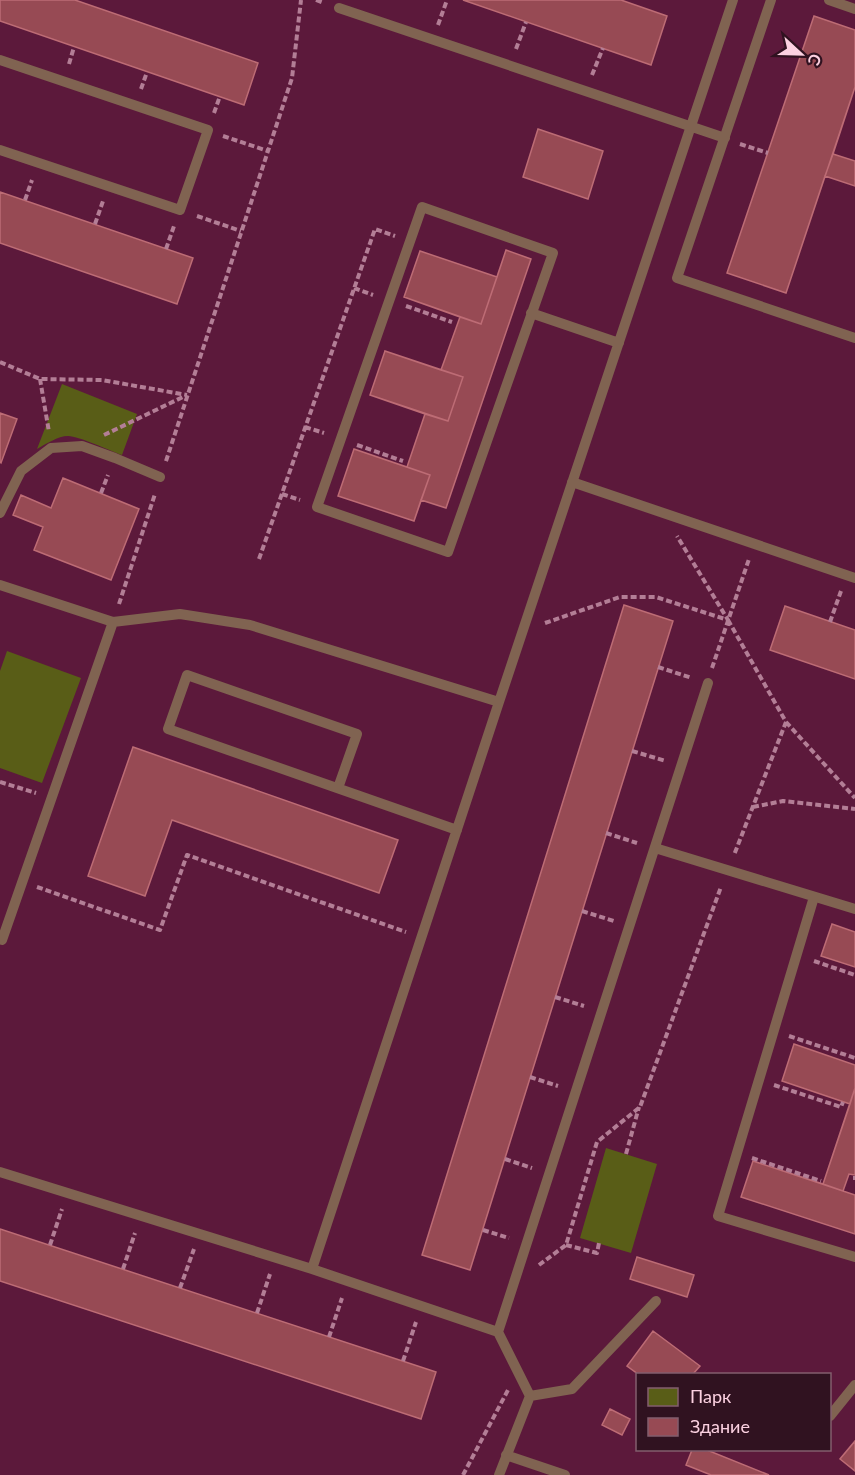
<svg xmlns="http://www.w3.org/2000/svg" width="855" height="1475" viewBox="0 0 855 1475" font-family="Lato,sans-serif">
	<style>
		.green { fill: #595d17 }
		.building { fill: #974a54; stroke: #bd6c75; stroke-width: 1.5 }
		.lines { fill: none; stroke-linecap: round; stroke-linejoin: round }
		.path { stroke: #b37e96; stroke-width: 4; stroke-dasharray: 6 3; stroke-linecap: butt }
		.lane { stroke: #806351; stroke-width: 10 }
	</style>
	<rect width="100%" height="100%" fill="#5c193b"/>
	<path class="green" d="M62,384L137,414L122,455C110,451 79,436 68,436C58,436 46,444 37,449Z
		M7,651L81,678L42,783L0,768V671Z
		M606,1148L657,1164L631,1253L580,1238Z"/>
	<path class="building" d="M0,0H75L258,63L244,105L0,21Z
		M463,0H621L667,16L651,65Z
		M814,16L855,30V87L786,293L727,273Z
		M814,16L855,30V87L833,154L855,161V186L825,176L786,293L727,273Z
		M538,129L603,151L588,199L523,177Z
		M833,154L855,161V186L825,176Z
		M0,192L193,258L177,304L0,243Z
		M506,250L531,259L446,508L421,500L414,521L338,496L354,449L407,467L425,414L370,395L385,351L441,370L460,317L404,297L420,251L497,277Z
		M506,250L531,259L446,508L421,500L430,475L407,467L425,414L448,421L463,377L441,370L460,317L481,324Z
		M420,251L497,277L481,324L404,297Z
		M385,351L463,377L448,421L370,395Z
		M0,413L17,419L1,463L0,462Z
		M354,449L430,475L414,521L338,496Z
		M63,478L139,509L111,580L34,550L43,527L13,515L21,495L51,508Z
		M624,605L673,621L470,1270L422,1255Z
		M785,606L855,630V679L770,650Z
		M133,747L398,840L379,893L172,820L145,896L88,876Z
		M832,924L855,932V967L821,956Z
		M832,924L855,932V967L821,956Z
		M794,1044L855,1065V1088L850,1104L782,1081Z
		M794,1044L855,1065V1175L849,1174L843,1191L855,1195V1234L741,1197L753,1161L823,1184L850,1104L782,1081Z
		M855,1088V1175L849,1174L843,1191L823,1184Z
		M753,1161L855,1195V1234L741,1197Z
		M0,1229L436,1372L421,1419L0,1281Z
		M637,1257L694,1275L687,1297L630,1279Z
		M653,1331L700,1366L693,1374H638L627,1366Z
		M610,1409L630,1419L622,1435L602,1425Z
		M855,1441V1471L840,1459Z
		M692,1450H707L769,1475H711L686,1465Z"/>
	<g class="lines">
		<path class="path" d="M316,0L324,3
			M438,25L447,0
			M516,49L526,22
			M69,64L74,47
			M592,75L603,48
			M141,89L147,72
			M214,113L220,96
			M223,136L268,151
			M740,144L768,153
			M25,200L32,180
			M197,216L241,231
			M95,224L103,201
			M166,249L174,226
			M354,288L373,295
			M406,306L452,322
			M0,362L40,379L102,380L187,395
			M40,379L49,432
			M305,427L324,433
			M104,435L187,395
			M357,445L403,461
			M166,461L292,78L301,0
			M101,493L108,475
			M282,494L300,500
			M259,559L375,229L395,236
			M119,604L155,494
			M728,620L786,722L734,855
			M830,622L841,591
			M545,623L620,597H656L728,620L677,536
			M658,667L692,678
			M712,668L749,559
			M786,722L855,798
			M632,751L666,761
			M0,782L36,793
			M753,807L783,801L855,809
			M606,833L637,843
			M37,887L160,930L187,855L406,932
			M582,911L614,921
			M814,961L855,975
			M555,997L584,1006
			M789,1036L855,1058
			M530,1077L558,1086
			M774,1085L841,1107L843,1102
			M626,1154L639,1107
			M752,1158L821,1181
			M505,1159L532,1168
			M853,1178H855
			M483,1230L509,1238
			M50,1245L62,1209
			M566,1245L597,1253L599,1243
			M539,1265L566,1245L597,1142L640,1107L721,887
			M123,1269L135,1233
			M180,1288L194,1249
			M257,1313L270,1274
			M329,1337L342,1298
			M403,1361L416,1322
			M463,1475L508,1390"/>
		<path class="lane" d="M771,0L677,278L855,338
			M829,0L855,9
			M339,8L725,138
			M0,60L208,130L180,210L0,150
			M422,207L553,253L448,552L317,507Z
			M531,313L619,343
			M572,482L855,578
			M0,513L21,471L51,448L82,446L115,458L160,477
			M0,585L113,622L180,614L250,625L499,702L733,0
			M338,788L357,734L187,675L168,729L457,830
			M655,848L855,909
			M814,897L718,1216L855,1257
			M0,939L2,940L113,622
			M0,1172L312,1269L498,1332L530,1396L499,1475
			M312,1269L499,702
			M498,1332L708,683
			M530,1396L572,1389L656,1301
			M830,1416L855,1385
			M506,1455L565,1475"/>
	</g>
	<rect x="636" y="1373" width="195" height="78" fill="#301220" stroke="#825e6d" stroke-width="1.5"/>
	<rect x="648" y="1388" width="30" height="18" fill="#595d17" stroke="#825e6d" stroke-width="1.5"/>
	<text x="690" y="1403" font-size="18" fill="#fcd1e1">Парк</text>
	<rect x="648" y="1418" width="30" height="18" fill="#974a54" stroke="#825e6d" stroke-width="1.5"/>
	<text x="690" y="1433" font-size="18" fill="#fcd1e1">Здание</text>
	<g transform="translate(801 54) rotate(112)" stroke="#301220" stroke-width="4.5" paint-order="stroke">
	<path d="M0-4.5L10 22L0 15L-10 22Z" fill="#fcd1e1"/>
	<text y="-9" font-size="16" font-weight="bold" text-anchor="middle" fill="#fcd1e1">С</text>
	</g>
</svg>
